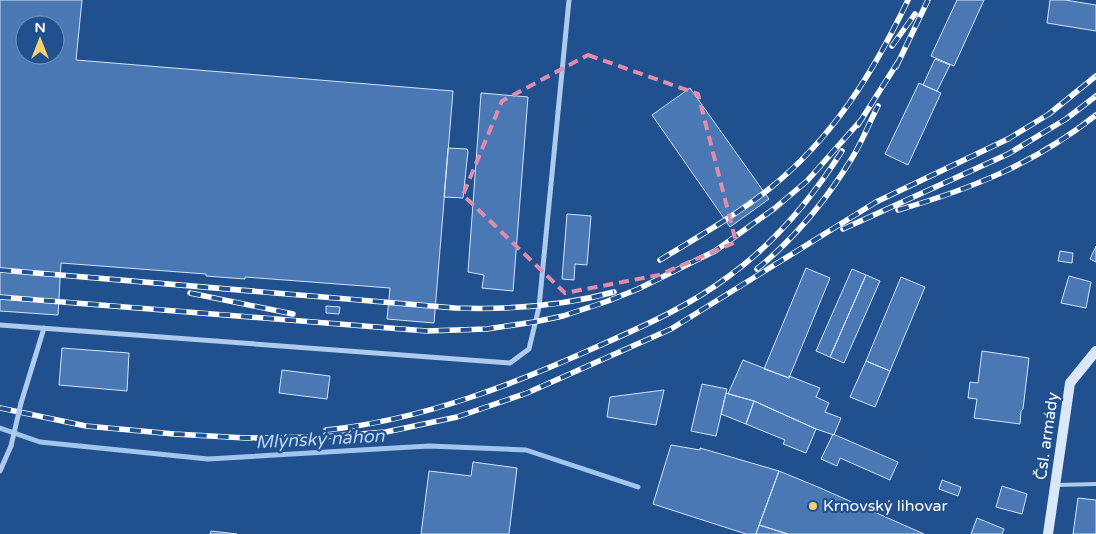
<svg xmlns="http://www.w3.org/2000/svg" width="1096" height="534" viewBox="0 0 1096 534" font-family="'Varela Round',sans-serif">
	<style>
		.lines { fill: none; stroke-linecap: round; stroke-linejoin: round }
		.stream { stroke: #a2c5ed; stroke-width: 5 }
		.building { fill: #4978b4; stroke: #d3e4f9; fill-rule: evenodd }
		.service { stroke: #aecaec; stroke-width: 4 }
		.minor { stroke: #aecaec; stroke-width: 5 }
		.secondary { stroke: #dae7f9; stroke-width: 10 }
		.rail-casing { stroke: #fff; stroke-width: 5.5 }
		.rail { stroke: #20508d; stroke-width: 4; stroke-dasharray: 11; stroke-linecap: butt }
		.minor-bridge { stroke: #aecaec; stroke-width: 5 }
		.marked { fill: none; stroke: #e08cad; stroke-width: 4; stroke-dasharray: 10 6; stroke-linejoin: round }
		.poi-dot { fill: #f9d16f; stroke: #20508d; stroke-width: 2 }
		.labels { text-anchor: middle; dominant-baseline: central; stroke-width: 4.5; stroke-linejoin: round; paint-order: stroke }
		.street-label { font-size: 16px; fill: #fff; stroke: #20508d }
		.poi-label { font-size: 16px; fill: #fff; stroke: #20508d; text-anchor: start }
		.water-label { font-size: 18px; font-style: italic; fill: #bad4f3; stroke: #20508d }
	</style>
	<rect width="100%" height="100%" fill="#20508d"/>
	<g class="lines">
		<path class="stream" d="M0,428L40,442L208,459L429,446L526,450L638,487"/>
	</g>
	<path class="building" d="M0,0H82L76,60L453,91L434,323L387,319L390,288L245,277V279L206,276V274L61,263L58,315L0,311ZM25,25H55V55H25Z
		M957,0H984L954,66L931,56Z
		M1050,0H1065L1096,5V31L1047,23Z
		M935,59L950,65L937,91L923,85Z
		M919,83L941,93L908,165L885,154Z
		M690,88L769,199L730,227L652,115Z
		M481,93L528,97L513,291L482,288L484,275L468,272Z
		M448,148L467,149L468,151L463,198L444,197Z
		M567,214L591,216L587,265L575,264L574,280L562,279Z
		M1096,246V262L1090,259Z
		M1060,251L1073,253L1072,263L1058,261Z
		M806,268L830,278L789,378L764,369Z
		M852,269L866,275L830,357L816,351Z
		M866,275L880,281L844,363L830,357Z
		M1069,276L1091,282L1086,308L1061,303Z
		M901,277L925,287L890,371L866,361Z
		M326,306L340,307L339,314L326,313Z
		M62,348L129,353L127,391L59,385Z
		M982,351L1029,358L1023,409L1021,411L1020,424L974,418L977,399L968,398L970,382L978,383Z
		M743,360L789,378V376L820,388L816,397L829,403L825,412L841,418L834,435L816,429L754,401L728,394Z
		M866,361L890,371L875,407L850,397Z
		M282,370L330,376L327,399L279,393Z
		M702,384L727,389L716,436L691,431Z
		M664,390L656,425L607,417L610,397Z
		M726,393L754,401L746,424L721,414Z
		M754,401L816,429L806,453L783,444L785,440L746,424Z
		M833,434L898,462L890,480L840,458L837,466L821,459Z
		M671,445L700,450V448L779,471L756,534H746L653,504Z
		M473,462L517,468L509,534H421L429,471L471,476Z
		M779,471L818,487L924,534H788L759,525Z
		M942,480L961,487L958,496L939,489Z
		M1002,486L1027,494L1022,514L996,507Z
		M1078,498L1096,500V534H1073Z
		M977,518L1004,529L1002,534H971Z
		M759,525L788,534H756Z
		M211,531L237,534H210Z"/>
	<g class="lines">
		<path class="service" d="M1057,485L1096,484"/>
		<path class="minor" d="M0,325L510,363L529,349L539,307L569,0
			M21,403L44,328
			M0,471L11,446"/>
		<path class="secondary" d="M1048,534L1070,383L1096,351"/>
		<defs>
			<path id="rail" d="M892,46L915,14
				M896,67L928,0
				M858,125L898,62
				M898,210C971,189 1036,163 1096,115
				M843,229L1008,154L1066,119L1096,96
				M660,260C696,238 735,216 769,189C833,138 873,73 908,0
				M757,269C795,238 827,199 852,158C862,142 869,123 878,106
				M0,270L455,308C509,310 562,306 614,292
				M190,293L293,314
				M0,297L427,331L487,329L534,322L563,316L608,301L638,289L715,251L775,208L807,181L862,119
				M0,408L86,426L174,434L246,438L322,437L386,432L457,417L527,393L671,329L876,202L1008,139L1049,114L1096,76
				M326,430C423,420 515,384 603,344C646,325 691,305 729,276C775,243 812,198 842,151"/>
		</defs>
		<use href="#rail" class="rail-casing"/>
		<use href="#rail" class="rail"/>
		<path class="minor-bridge" d="M11,446L21,403"/>
	</g>
	<path class="marked" d="M588,55L698,94L736,242L659,275L565,293L463,195L502,101Z"/>
	<circle class="poi-dot" cx="813" cy="506" r="5"/>
	<g class="labels">
		<g class="street-label">
			<text transform="translate(1047 436) rotate(-82)">Čsl. armády</text>
		</g>
		<g class="poi-label">
			<text x="823" y="506">Krnovský lihovar</text>
		</g>
		<g class="water-label">
			<text transform="translate(320 439) rotate(-3)">Mlýnský náhon</text>
		</g>
	</g>
	<g transform="translate(40 40)"><circle r="24" fill="#20508d" stroke="#7996bb"/>
	<path d="M0-4L9 19L0 12L-9 19Z" fill="#f9d16f"/>
	<text y="-8" font-size="14" font-weight="bold" text-anchor="middle" fill="#ffffff">N</text>
	</g>
</svg>
